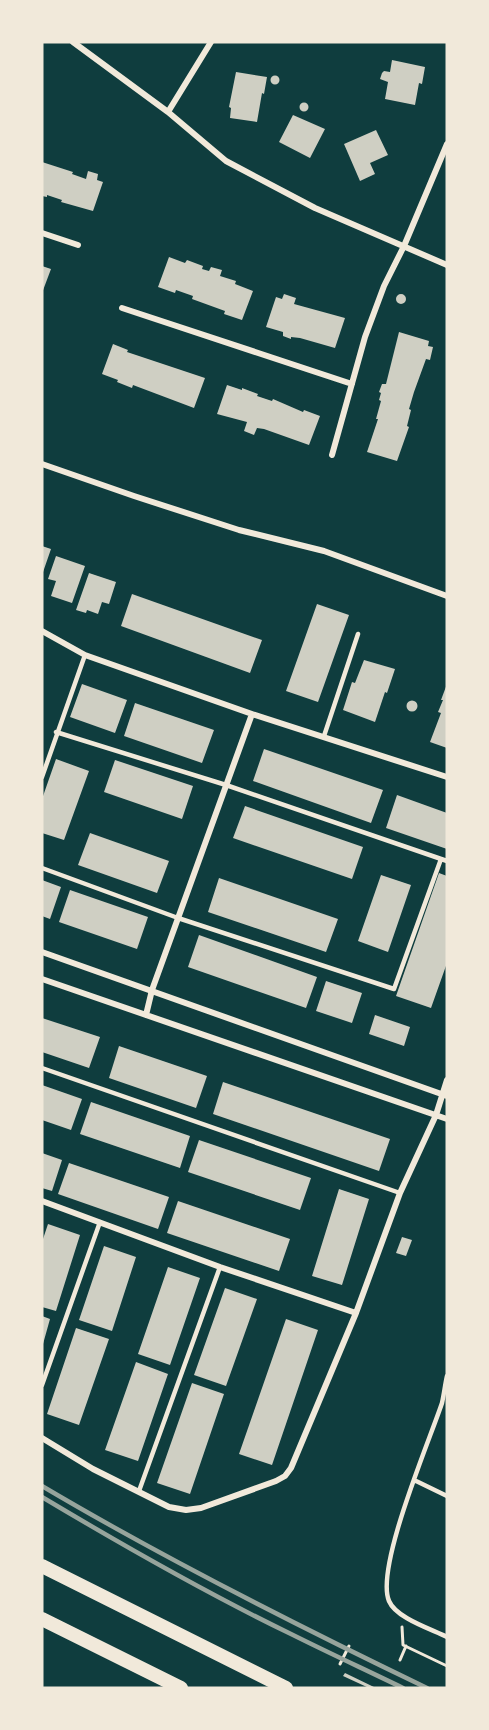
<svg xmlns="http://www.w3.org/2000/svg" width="489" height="1730" viewBox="0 0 489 1730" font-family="'PT Sans',sans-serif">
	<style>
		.building { fill: #cfcfc3 }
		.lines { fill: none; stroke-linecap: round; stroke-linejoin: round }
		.path { stroke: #f1e9da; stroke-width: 3 }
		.service { stroke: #f1e9da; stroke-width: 4.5 }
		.minor { stroke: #f1e9da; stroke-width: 6 }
		.primary { stroke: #f1e9da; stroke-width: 14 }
		.rail { stroke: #97a49c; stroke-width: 4.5 }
	</style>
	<rect width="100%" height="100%" fill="#0f3d3e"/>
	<path class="building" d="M392,60L425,67L422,84L419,83L415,105L385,99L388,82L380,79L382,73L384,71L390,72Z
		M236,72L267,77L264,94L262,93L257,122L230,118L231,108L229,107Z
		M270.5 80a4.5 4.5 0 1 1 9 0a4.5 4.5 0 1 1-9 0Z
		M299.5 107a4.5 4.5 0 1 1 9 0a4.5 4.5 0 1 1-9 0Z
		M293,115L325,129L310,158L279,142Z
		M376,130L388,155L370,163L375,174L360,181L344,144Z
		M42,162L73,172L72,174L86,179L88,171L98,174L97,180L103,182L93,211L61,202L62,200L47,195V197L42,196Z
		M169,257L185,263L187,260L203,266L202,269L209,271L211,267L222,270L220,276L236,281L235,284L253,291L242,320L224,314L225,311L192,299L193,296L176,290L175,293L158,287Z
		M42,266L51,269L42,293Z
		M284,294L296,298L294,304L345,318L335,348L300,338L291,337V339L283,336V332L266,327L276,297L282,299Z
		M396 299a5 5 0 1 1 10 0a5 5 0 1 1-10 0Z
		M399,332L429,341L428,346L433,347L430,360L426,359L414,392L409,409L411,410L407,426L409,427L397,461L367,452L378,419H376L381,401L379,400L381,393L379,392L382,384H386Z
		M113,344L128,350L127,352L205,378L194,408L133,385L132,388L117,382L118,380L102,374Z
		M227,385L242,390V388L258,394L257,396L272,401L273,399L303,412L304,410L320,416L309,445L264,429L257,428L254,435L244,431L247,422L217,414Z
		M42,546L51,549L42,575Z
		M56,556L85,566L72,603L51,596L56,581L48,579Z
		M89,573L116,582L109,604L102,602L98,614L87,610L86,613L76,610Z
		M132,594L262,640L250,673L121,626Z
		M317,604L349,615L318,702L286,691Z
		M364,660L395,669L387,693L385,692L375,722L343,710L352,682L355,683Z
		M82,684L127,700L115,733L70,717Z
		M447,684V748L430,742L441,713L438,712L443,700H441Z
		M406.5 706a5.5 5.5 0 1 1 11 0a5.5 5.5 0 1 1-11 0Z
		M135,703L214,730L202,763L124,736Z
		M264,749L383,790L371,823L253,781Z
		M56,759L89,771L64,840L42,833V799Z
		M115,760L193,786L182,819L104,792Z
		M397,795L447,813V849L386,828Z
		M245,806L363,847L352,879L233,838Z
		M90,833L169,861L157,893L78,865Z
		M439,873L447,876V963L431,1008L396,996Z
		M381,875L411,885L388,952L358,941Z
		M219,878L338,919L326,952L208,912Z
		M42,880L61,887L50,919L42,916Z
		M70,890L148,917L137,949L59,922Z
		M199,935L317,977L306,1008L188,967Z
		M326,981L362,993L352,1023L316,1011Z
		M375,1015L410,1027L404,1046L369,1034Z
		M42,1018L100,1037L89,1068L42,1052Z
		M119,1046L207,1076L196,1108L109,1078Z
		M223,1082L390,1139L379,1171L213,1114Z
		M42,1085L82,1099L71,1130L42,1120Z
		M91,1102L190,1136L180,1168L80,1134Z
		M199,1140L311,1178L300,1210L188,1172Z
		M42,1153L62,1160L52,1191L42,1188Z
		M69,1163L169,1197L158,1229L58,1194Z
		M339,1189L369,1199L342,1285L312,1276Z
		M178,1201L290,1239L279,1271L167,1233Z
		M48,1224L80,1235L56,1311L42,1307V1242Z
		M402,1237L412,1240L406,1256L396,1253Z
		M104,1246L136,1257L112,1331L79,1320Z
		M168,1267L200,1278L170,1365L138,1354Z
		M225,1288L257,1299L226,1386L194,1375Z
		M42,1316L50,1319L43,1344H42Z
		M286,1319L318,1330L272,1465L239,1454Z
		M76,1328L109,1339L79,1425L47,1414Z
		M136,1362L168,1374L138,1461L105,1450Z
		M192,1383L224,1394L190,1494L157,1483Z
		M345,1673L376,1688H369L343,1676Z"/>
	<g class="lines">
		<path class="path" d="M402,1627L403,1645L447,1666
			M400,1660L406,1646
			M340,1664L349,1646"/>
		<path class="service" d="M56,732L226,785L447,861
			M324,736L358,634
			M42,777L85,655
			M42,868L178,918L394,989L441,859
			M42,1068L400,1193
			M447,1376C445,1385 444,1394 442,1403C429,1442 375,1568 389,1601C396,1618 431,1629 447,1637
			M42,1385L100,1222
			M414,1480L447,1496
			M139,1491L220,1267"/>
		<path class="minor" d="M73,42L168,112L226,161L315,208L447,265
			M168,112L211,42
			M42,233L78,245
			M122,308L352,384
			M332,455L365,337L384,286L404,246L447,144
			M42,464L134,496L239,530L324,551L447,596
			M42,631L85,655L252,714L447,777
			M42,952L447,1096
			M42,979L447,1119
			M146,1015L152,990L252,714
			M42,1201L220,1267L356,1313
			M42,1438L93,1469L169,1507L186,1510L201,1508L276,1481L285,1476L291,1468L356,1313L400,1193L436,1115L447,1080"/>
		<path class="primary" d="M42,1566L286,1688
			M42,1619L181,1688"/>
		<path class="rail" d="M42,1486C167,1560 296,1625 427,1688
			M42,1497C124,1546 206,1593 291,1634C329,1653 366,1670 403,1688"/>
	</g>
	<rect width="489" height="1730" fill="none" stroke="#f1e9da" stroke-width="87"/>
</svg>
